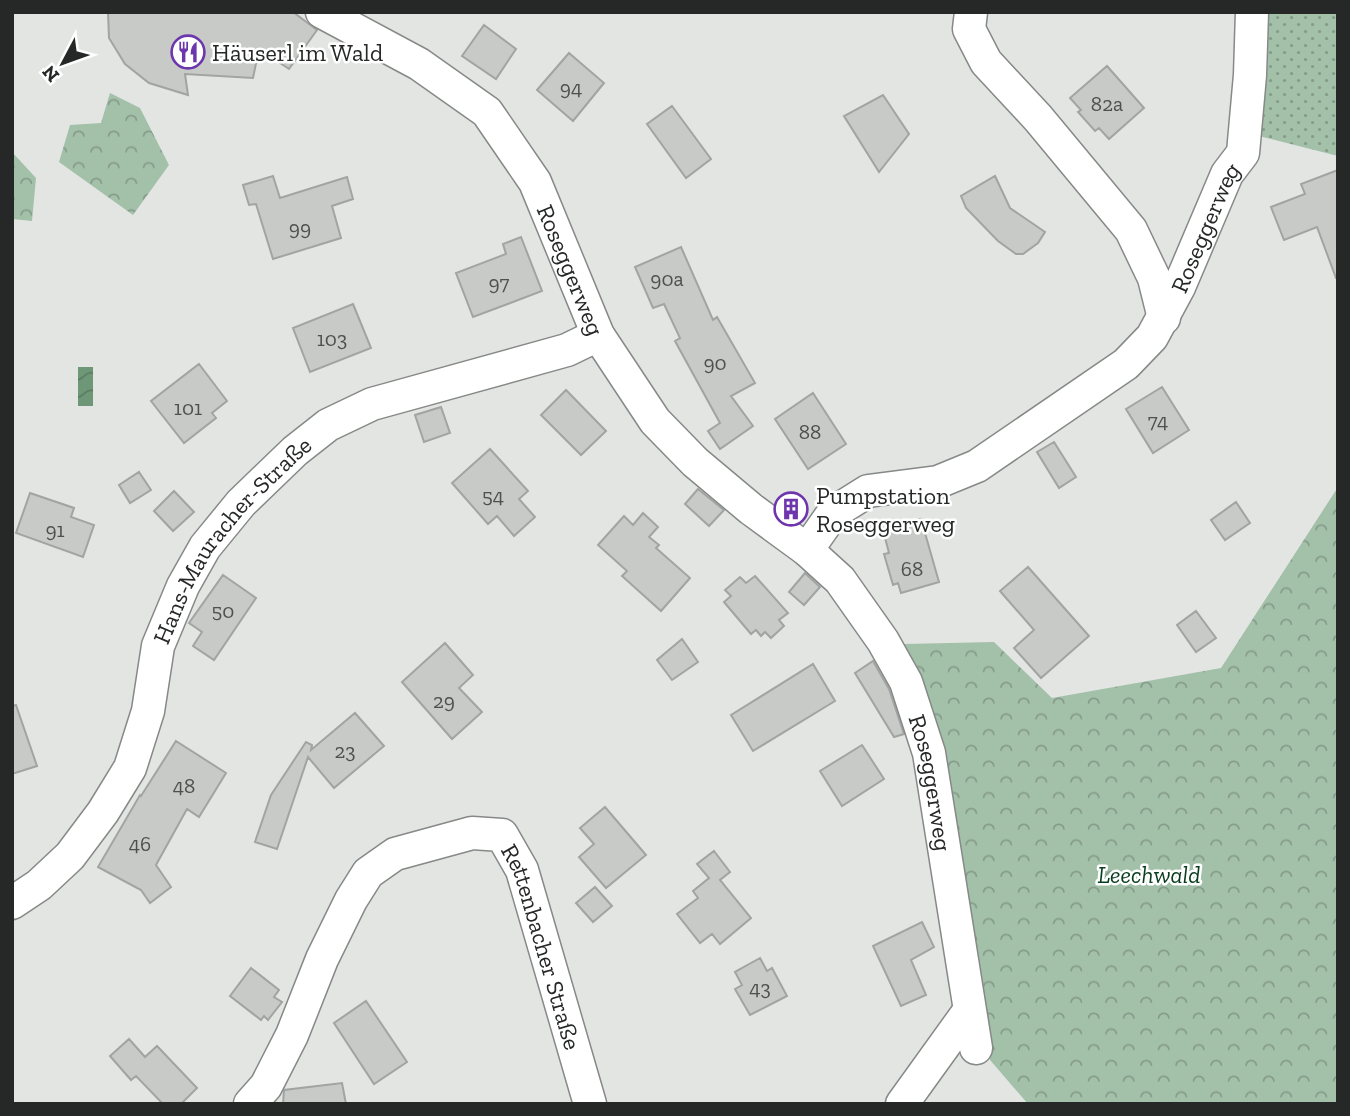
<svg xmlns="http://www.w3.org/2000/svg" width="1350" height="1116" viewBox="0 0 1350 1116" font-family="'Zilla Slab',serif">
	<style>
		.grass { fill: url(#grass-dots) }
		.forest { fill: url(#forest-crowns) }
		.water { fill: url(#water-waves) }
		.building { fill: #c7cac7; stroke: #a1a4a2; stroke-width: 2 }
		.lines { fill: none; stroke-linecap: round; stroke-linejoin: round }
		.minor-casing { stroke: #868987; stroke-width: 35 }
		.minor { stroke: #fff; stroke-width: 32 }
		.labels { text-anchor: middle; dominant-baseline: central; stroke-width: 5; stroke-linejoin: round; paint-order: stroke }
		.number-label { font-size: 21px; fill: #4e504f }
		.poi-label { font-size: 24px; fill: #262727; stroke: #fff; text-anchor: start }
		.street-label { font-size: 24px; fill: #262727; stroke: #fff }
		.park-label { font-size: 24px; font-style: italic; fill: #0a3d1d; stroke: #fff }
	</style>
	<defs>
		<pattern id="grass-dots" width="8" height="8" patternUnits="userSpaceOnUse" patternTransform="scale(1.75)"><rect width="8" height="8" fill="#a3c0a9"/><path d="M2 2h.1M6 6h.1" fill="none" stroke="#859c8a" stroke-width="1.8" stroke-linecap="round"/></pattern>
		<pattern id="forest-crowns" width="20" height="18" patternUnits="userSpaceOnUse" patternTransform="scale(1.75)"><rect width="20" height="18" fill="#a3c0a9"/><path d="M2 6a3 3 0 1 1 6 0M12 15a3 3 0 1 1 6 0" fill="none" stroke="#859c8a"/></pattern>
		<pattern id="water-waves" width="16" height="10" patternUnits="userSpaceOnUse" patternTransform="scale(1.75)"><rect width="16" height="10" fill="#6e9778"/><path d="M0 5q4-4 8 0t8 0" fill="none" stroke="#5a7b62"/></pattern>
	</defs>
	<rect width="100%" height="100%" fill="#e3e5e3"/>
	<path class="grass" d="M1262,12H1338V156L1255,135Z"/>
	<path class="forest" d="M110,93L140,108L169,165L133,215L59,162L70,125L101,123Z
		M12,152L36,178L32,221L12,219Z
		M1338,487V1104H1028L990,1060L938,750L904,644L994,642L1052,698L1221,668Z"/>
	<path class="water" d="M78,367H93V406H78Z"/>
	<path class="building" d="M108,12H293L317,30L289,69L259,49L253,78L185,74L188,95L149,83L125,64L109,38Z
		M484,25L516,49L496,79L462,56Z
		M569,53L604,83L573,121L537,90Z
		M1107,66L1144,108L1109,139L1099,128L1095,131L1078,112L1081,110L1070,98Z
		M883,95L909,134L879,172L844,116Z
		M672,106L711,159L686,178L647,124Z
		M1338,170V278H1336L1317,227L1284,240L1271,207L1305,194L1301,184Z
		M273,176L280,198L347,177L353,199L332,206L341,238L273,259L256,204L249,205L243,185Z
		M995,176L1010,208L1045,232L1038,243L1023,254H1016L998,241L966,208L961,196Z
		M521,237L542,291L473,317L456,273L506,254L503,244Z
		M681,247L713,320L717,317L755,383L731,396L753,426L720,449L708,431L720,423L675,341L680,338L664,304L653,308L635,267Z
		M353,304L371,348L310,372L293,328Z
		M199,364L227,401L212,413L216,418L184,443L151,401Z
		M1162,387L1189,430L1153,453L1126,409Z
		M566,390L606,431L581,455L541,415Z
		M813,393L846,444L808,469L775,419Z
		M441,407L450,433L424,442L415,415Z
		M1054,442L1076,477L1059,488L1037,452Z
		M490,449L528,491L519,499L535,517L514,536L497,516L488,524L452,483Z
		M139,472L151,490L130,503L119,485Z
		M698,489L724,510L709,526L685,504Z
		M174,491L194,512L173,531L154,511Z
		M30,493L74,508L71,517L94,525L83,557L16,533Z
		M1236,502L1250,523L1225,540L1211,520Z
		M643,513L658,527L649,537L659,545L656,548L690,578L661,611L622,576L627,571L598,545L624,516L633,525Z
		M921,519L939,582L901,593L898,583L893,585L884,554L889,553L883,530Z
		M1028,567L1089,636L1041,678L1014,648L1034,630L1000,591Z
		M805,573L820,587L804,605L789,592Z
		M223,575L256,598L214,660L193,646L202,632L189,623Z
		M755,576L788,613L779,620L784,626L771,638L765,632L761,636L756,630L751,634L724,602L731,596L725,590L740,577L746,583Z
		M1196,611L1216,638L1196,652L1177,625Z
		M682,639L698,662L672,680L657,660Z
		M445,643L473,675L459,688L482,712L452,739L402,682Z
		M873,661L889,689L904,734L894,737L855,673Z
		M813,664L835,701L753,751L731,715Z
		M16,705L37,766L12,774V706Z
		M355,713L384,746L334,788L308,757L277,849L255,842L271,795L306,742L312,745L311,750Z
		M176,741L226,773L199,817L187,809L156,865L171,887L150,903L141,890L98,867L140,795L141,796Z
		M862,745L884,779L842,806L820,771Z
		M605,807L646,855L606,888L579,857L594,844L580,828Z
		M714,851L730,872L720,880L751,918L720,944L712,934L700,943L677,914L698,898L693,891L709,878L697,864Z
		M595,887L612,906L593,922L576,903Z
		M922,922L934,947L911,960L926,995L901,1006L873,946Z
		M760,958L767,971L772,968L787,996L750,1015L735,989L742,985L735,972Z
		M251,968L279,990L274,997L282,1002L268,1020L264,1016L261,1020L230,996Z
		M366,1001L407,1062L374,1084L334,1023Z
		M129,1039L145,1057L157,1046L197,1088L181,1104H163L136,1076L131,1080L110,1056Z
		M342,1083L346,1104H283L284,1090Z"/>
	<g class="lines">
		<defs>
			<g id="minor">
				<path id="s1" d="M322,12L419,64L487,112L535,182L598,335L655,421L695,462L751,509L807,550L840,580L883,641L906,682L929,753L976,1048"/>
				<path d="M971,12L969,29L986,62L1038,118L1131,230L1154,278L1164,318"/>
				<path id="s2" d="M807,550L833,513L868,491L938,482L977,466L1126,364L1152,337L1179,287L1227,174L1243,153L1250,75L1252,12"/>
				<path id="s3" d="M12,903L39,885L70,856L103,812L130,768L148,711L158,646L183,586L205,547L241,503L295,451L328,425L372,404L567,350L598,335"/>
				<path id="s4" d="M250,1104L266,1086L292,1035L322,959L351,900L368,873L395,854L472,833L502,835L522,870L590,1104"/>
				<path d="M902,1104L969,1011"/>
			</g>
		</defs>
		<use href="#minor" class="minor-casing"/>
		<use href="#minor" class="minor"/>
	</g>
	<defs>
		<symbol id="restaurant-ring" viewBox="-11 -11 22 22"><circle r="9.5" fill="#fff" stroke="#6e36ad" stroke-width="1.5"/><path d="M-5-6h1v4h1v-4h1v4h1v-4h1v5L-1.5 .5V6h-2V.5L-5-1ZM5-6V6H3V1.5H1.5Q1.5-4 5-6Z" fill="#6e36ad"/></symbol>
		<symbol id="building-ring" viewBox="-11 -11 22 22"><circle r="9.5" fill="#fff" stroke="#6e36ad" stroke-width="1.5"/><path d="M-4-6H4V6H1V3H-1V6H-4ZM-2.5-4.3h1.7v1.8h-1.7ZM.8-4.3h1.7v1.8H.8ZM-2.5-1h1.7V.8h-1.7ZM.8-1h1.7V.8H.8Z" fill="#6e36ad"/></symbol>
	</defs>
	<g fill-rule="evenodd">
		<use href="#restaurant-ring" x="169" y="33" width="38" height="38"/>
		<use href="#building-ring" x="772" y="490" width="38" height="38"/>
	</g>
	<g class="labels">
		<g class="number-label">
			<text x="571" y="87">94</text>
			<text x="1107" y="103">82a</text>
			<text x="300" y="227">99</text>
			<text x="667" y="278">90a</text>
			<text x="499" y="282">97</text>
			<text x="332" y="338">103</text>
			<text x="715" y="362">90</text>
			<text x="188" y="407">101</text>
			<text x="1158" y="420">74</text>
			<text x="810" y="431">88</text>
			<text x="493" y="495">54</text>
			<text x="55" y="529">91</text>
			<text x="912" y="568">68</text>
			<text x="223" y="610">50</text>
			<text x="444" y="700">29</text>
			<text x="345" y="750">23</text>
			<text x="184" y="785">48</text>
			<text x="140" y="843">46</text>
			<text x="760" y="987">43</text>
		</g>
		<g class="poi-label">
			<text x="212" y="52">Häuserl im Wald</text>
			<text x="816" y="495">Pumpstation<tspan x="816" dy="28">Roseggerweg</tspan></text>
		</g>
		<g class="street-label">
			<text stroke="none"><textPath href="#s2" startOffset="539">Roseggerweg</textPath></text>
			<text stroke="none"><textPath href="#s1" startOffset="373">Roseggerweg</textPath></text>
			<text stroke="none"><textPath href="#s3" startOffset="438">Hans-Mauracher-Straße</textPath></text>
			<text stroke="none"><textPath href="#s1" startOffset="1017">Roseggerweg</textPath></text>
			<text stroke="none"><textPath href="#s4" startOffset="523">Rettenbacher Straße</textPath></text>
		</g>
		<g class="park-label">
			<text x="1149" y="874">Leechwald</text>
		</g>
	</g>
	<rect width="1350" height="1116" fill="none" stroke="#262727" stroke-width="28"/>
	<g transform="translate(63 63) rotate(229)" stroke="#ffffff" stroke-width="5" paint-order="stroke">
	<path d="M0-5L12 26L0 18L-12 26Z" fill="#262727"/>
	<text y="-10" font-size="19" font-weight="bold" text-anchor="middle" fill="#262727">N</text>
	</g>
</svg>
